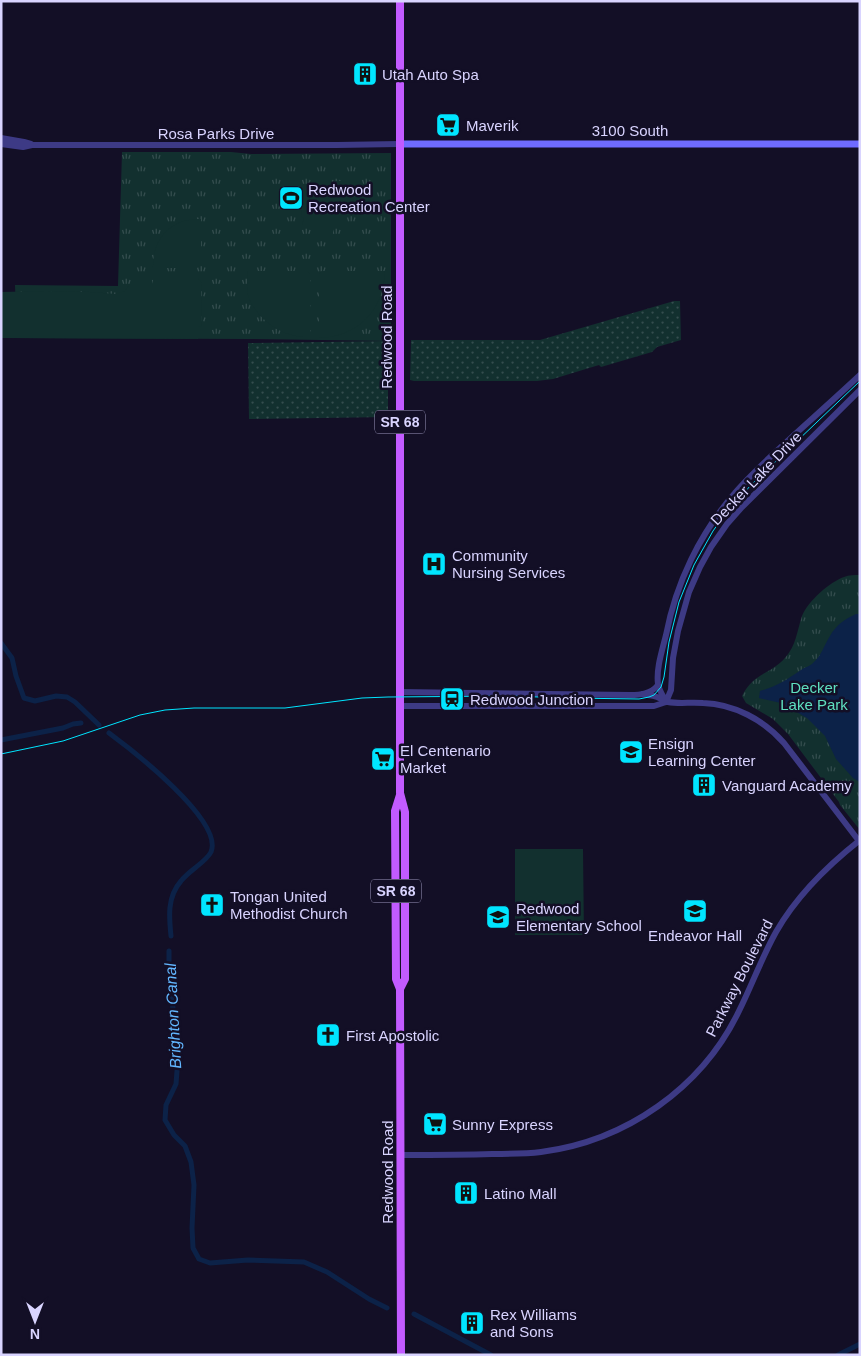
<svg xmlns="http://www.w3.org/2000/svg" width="861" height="1356" viewBox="0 0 861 1356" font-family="Helvetica,sans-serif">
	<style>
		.grass { fill: url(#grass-dots) }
		.park { fill: url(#park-tufts) }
		.garden { fill: #12302f }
		.water { fill: #0c2248 }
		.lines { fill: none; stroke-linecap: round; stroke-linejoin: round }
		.canal { stroke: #0c2248; stroke-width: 5 }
		.tertiary { stroke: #3d3a85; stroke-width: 6 }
		.secondary { stroke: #6f6bff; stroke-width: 7 }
		.primary { stroke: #c25bff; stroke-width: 8 }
		.tram { stroke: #00e5ff; stroke-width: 1 }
		.labels { text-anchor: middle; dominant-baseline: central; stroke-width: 5; stroke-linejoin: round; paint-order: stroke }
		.shield { fill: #130f26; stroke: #9e99be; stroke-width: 1 }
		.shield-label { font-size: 14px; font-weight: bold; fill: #d9d4ff }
		.poi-label { font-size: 15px; fill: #d9d4ff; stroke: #130f26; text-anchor: start }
		.street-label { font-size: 15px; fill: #d9d4ff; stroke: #130f26 }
		.park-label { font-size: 15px; fill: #5fe0c0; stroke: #130f26 }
		.water-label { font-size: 16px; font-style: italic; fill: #62b6ff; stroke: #130f26 }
	</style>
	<defs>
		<pattern id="grass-dots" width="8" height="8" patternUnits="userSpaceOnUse" patternTransform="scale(1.25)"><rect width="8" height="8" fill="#12302f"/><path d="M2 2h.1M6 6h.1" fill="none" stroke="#344d4e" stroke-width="1.8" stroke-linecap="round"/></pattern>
		<pattern id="park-tufts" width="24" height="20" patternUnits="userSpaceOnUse" patternTransform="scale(1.25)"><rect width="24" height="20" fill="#12302f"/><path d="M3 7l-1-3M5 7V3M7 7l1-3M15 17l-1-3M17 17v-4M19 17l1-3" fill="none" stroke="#344d4e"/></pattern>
	</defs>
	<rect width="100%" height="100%" fill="#130f26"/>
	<path class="grass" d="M674,301H680L681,340L657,347L652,352L601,367L599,365L553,379L537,381H414L410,380L411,340H540Z
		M388,341V417L249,419L248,343Z"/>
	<path class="park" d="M122,152H231L251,154L391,153V341L248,339L17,338L15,285L118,286Z
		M860,575V830L840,805L839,802L788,734L773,719L746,703L742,696C754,672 770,675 785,658C796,646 797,631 802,616C808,601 830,582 844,577C849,575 855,575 860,575Z"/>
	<path class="garden" d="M333,181H351V201H333Z
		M301,199H326V204H333V236H320V229H323V225H302L304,218L302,217Z
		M201,219V264L197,268H153C152,238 172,218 201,219Z
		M248,271H307L310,274V337C288,338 268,327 255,309C252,305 249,300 248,295C246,288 248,279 248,271Z
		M322,271H385C384,310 358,337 319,338V274Z
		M153,278H198L201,282L202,326L198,327V339L1,338V292L46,291L90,292L116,294L125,291L129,285H153Z
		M515,849H583L584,935H515Z"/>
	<path class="water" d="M856,614H860V782L853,778L836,759L825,736L807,718L781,703L759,698L760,691C778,686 786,680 801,670C805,667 811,666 814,662C822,655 824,645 830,636C836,625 845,619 856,614Z"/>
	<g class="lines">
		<path class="canal" d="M1,643L12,658L16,676L24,698L35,701L56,696L67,697L75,702L99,725
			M109,733C132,750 224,821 211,852C208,858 200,864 195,868C190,872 185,876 181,881C167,897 169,917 171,936
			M1,740L63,728L73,724L81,723
			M169,951V969L178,1058L176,1084L166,1105L165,1120L174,1135L185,1146L191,1162L194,1185L192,1228L193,1248L199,1259L210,1263L248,1260L304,1262L327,1272L369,1299L387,1308
			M414,1314L491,1355
			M838,1355L860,1344"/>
		<path class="tertiary" d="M1,138L24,142L31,144
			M1,144L23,147L32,145H337L400,144
			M400,692L630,695C640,695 651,694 658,685
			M642,694C646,695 650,695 654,696C659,697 663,701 668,702C679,704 691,702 703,703C734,704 764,720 784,743L859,841
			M666,702C663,696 659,690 658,684C656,669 662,651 666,635C676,583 700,533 735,493C745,481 756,471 767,460C798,431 829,404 860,375
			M666,702L671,690L673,658L678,631L689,592L700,567L711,547L727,524L742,507L860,390
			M400,706H654L666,702
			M401,1155C431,1155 462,1155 492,1154C508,1154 525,1154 541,1152C626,1141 702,1088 739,1011C752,985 762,957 776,932C797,895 827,866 860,840"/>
		<path class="secondary" d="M400,144H860"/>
		<path class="primary" d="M400,1V793L405,812V979L400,989
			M400,795L395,811L396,979L400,989L401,1355"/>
		<path class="tram" d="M1,754L63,741L140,715L165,710L194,708H285L362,698L388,697L508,696L569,698L639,699L649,697L654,695L661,687L664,677L669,642L679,602L694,565L713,531L725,514L751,485L860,381"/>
	</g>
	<defs>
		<symbol id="building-square" viewBox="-11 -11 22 22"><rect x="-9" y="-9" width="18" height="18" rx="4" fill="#00e5ff" stroke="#130f26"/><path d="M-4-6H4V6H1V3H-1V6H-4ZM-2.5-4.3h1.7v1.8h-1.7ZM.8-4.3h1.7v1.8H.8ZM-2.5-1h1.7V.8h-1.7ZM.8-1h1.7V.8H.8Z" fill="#111"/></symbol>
		<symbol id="supermarket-square" viewBox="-11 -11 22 22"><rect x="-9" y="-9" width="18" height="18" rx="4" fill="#00e5ff" stroke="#130f26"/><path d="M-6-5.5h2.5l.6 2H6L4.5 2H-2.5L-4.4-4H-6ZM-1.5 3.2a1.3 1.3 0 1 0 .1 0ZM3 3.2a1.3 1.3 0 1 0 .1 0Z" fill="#111"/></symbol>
		<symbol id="stadium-square" viewBox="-11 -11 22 22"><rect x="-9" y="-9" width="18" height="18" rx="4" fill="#00e5ff" stroke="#130f26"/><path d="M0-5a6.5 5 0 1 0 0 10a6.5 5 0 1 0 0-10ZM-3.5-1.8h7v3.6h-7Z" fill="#111"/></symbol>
		<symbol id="hospital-square" viewBox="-11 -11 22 22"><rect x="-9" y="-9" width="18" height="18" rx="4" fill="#00e5ff" stroke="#130f26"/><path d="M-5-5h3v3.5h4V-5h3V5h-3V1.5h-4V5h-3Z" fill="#111"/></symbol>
		<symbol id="station-square" viewBox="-11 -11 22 22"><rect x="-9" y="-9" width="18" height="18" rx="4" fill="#00e5ff" stroke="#130f26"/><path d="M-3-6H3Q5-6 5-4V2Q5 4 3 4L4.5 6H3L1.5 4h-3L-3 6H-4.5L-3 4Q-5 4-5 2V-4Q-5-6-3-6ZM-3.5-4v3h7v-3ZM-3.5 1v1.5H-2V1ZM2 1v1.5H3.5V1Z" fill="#111"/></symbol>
		<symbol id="school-square" viewBox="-11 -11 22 22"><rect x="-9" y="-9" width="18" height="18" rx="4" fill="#00e5ff" stroke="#130f26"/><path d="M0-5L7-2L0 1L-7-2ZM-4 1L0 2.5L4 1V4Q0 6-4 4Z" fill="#111"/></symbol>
		<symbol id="church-square" viewBox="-11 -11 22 22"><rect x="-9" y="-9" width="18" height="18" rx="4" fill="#00e5ff" stroke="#130f26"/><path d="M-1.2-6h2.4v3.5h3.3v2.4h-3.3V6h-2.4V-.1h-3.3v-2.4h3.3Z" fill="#111"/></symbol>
	</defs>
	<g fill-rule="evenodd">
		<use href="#building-square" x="351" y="60" width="28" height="28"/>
		<use href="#supermarket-square" x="434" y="111" width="28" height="28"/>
		<use href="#stadium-square" x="277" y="184" width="28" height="28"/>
		<use href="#hospital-square" x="420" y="550" width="28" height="28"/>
		<use href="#station-square" x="438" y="685" width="28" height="28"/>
		<use href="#school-square" x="617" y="738" width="28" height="28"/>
		<use href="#supermarket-square" x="369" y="745" width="28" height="28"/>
		<use href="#building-square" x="690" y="771" width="28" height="28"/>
		<use href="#church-square" x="198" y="891" width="28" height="28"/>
		<use href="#school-square" x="681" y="897" width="28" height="28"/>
		<use href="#school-square" x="484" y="903" width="28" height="28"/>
		<use href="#church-square" x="314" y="1021" width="28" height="28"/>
		<use href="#supermarket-square" x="421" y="1110" width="28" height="28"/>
		<use href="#building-square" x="452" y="1179" width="28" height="28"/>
		<use href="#building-square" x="458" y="1309" width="28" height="28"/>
	</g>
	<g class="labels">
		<g class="shield">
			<rect x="375" y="410.5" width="50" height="23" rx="4"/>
			<rect x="371" y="879.5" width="50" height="23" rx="4"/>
		</g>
		<g class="shield-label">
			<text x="400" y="422">SR 68</text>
			<text x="396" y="891">SR 68</text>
		</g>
		<g class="poi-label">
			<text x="382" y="74">Utah Auto Spa</text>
			<text x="466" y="125">Maverik</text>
			<text x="308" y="189">Redwood<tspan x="308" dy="17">Recreation Center</tspan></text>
			<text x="452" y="555">Community<tspan x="452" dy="17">Nursing Services</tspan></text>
			<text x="470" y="699">Redwood Junction</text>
			<text x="648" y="743">Ensign<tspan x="648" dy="17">Learning Center</tspan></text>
			<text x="400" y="750">El Centenario<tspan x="400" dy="17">Market</tspan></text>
			<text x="722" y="785">Vanguard Academy</text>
			<text x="230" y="896">Tongan United<tspan x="230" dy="17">Methodist Church</tspan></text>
			<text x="516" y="908">Redwood<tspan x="516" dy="17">Elementary School</tspan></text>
			<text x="695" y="935" text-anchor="middle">Endeavor Hall</text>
			<text x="346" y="1035">First Apostolic</text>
			<text x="452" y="1124">Sunny Express</text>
			<text x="484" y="1193">Latino Mall</text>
			<text x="490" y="1314">Rex Williams<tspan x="490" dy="17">and Sons</tspan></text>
		</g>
		<g class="street-label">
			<text x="630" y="130">3100 South</text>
			<text x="216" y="133">Rosa Parks Drive</text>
			<text transform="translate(386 337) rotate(-90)">Redwood Road</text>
			<text transform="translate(756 478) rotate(-46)">Decker Lake Drive</text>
			<text transform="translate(739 978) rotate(-63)">Parkway Boulevard</text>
			<text transform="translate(387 1172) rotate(-90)">Redwood Road</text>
		</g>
		<g class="park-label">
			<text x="814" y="687">Decker<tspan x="814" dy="17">Lake Park</tspan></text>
		</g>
		<g class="water-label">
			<text transform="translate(173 1016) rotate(-93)">Brighton Canal</text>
		</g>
	</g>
	<rect width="861" height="1356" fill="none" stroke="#d9d4ff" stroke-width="5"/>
	<g transform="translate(35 1321) rotate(180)" stroke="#130f26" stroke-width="4" paint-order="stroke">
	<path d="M0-4L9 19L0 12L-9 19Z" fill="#d9d4ff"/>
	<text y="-8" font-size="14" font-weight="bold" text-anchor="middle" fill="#d9d4ff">N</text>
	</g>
</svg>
